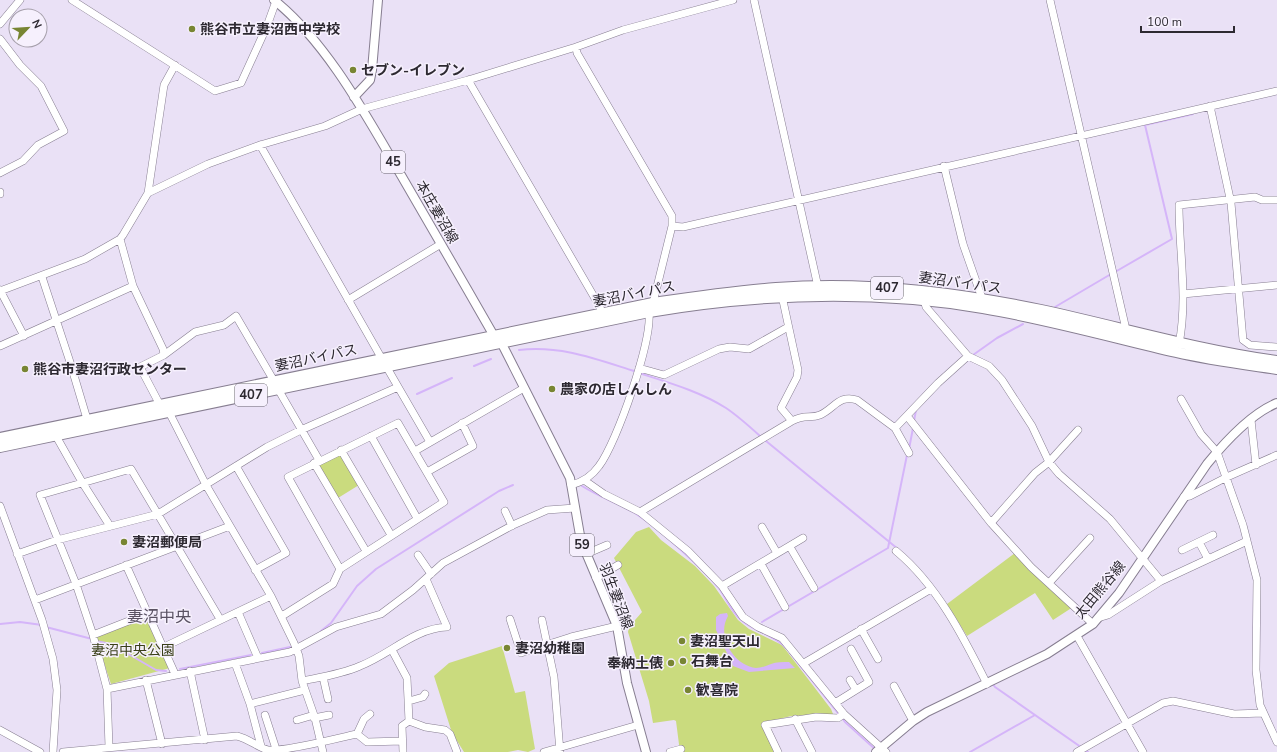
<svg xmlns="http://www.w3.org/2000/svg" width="1277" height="752" viewBox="0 0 1277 752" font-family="'Nunito Sans','Noto Sans JP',sans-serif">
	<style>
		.green { fill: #cadb7e }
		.water { fill: #d5b5f9 }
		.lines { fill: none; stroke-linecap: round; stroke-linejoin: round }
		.stream { stroke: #d5b5f9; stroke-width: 2 }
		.minor-casing { stroke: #877e91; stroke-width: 8 }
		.major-casing { stroke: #877e91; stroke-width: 10 }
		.highway-casing { stroke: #877e91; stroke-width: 12 }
		.minor { stroke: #fff; stroke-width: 7 }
		.major { stroke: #fff; stroke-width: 8 }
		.highway { stroke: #fff; stroke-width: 10 }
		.poi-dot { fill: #788533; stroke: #f6f0fd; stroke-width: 1.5 }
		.labels { text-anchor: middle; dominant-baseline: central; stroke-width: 3; stroke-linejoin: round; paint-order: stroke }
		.shield { fill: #f6f0fd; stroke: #69656e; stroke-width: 1 }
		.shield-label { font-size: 13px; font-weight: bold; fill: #2d2931 }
		.poi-label { font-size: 14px; font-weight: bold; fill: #2d2931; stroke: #f6f0fd; text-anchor: start }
		.street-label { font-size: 14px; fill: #2d2931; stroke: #f6f0fd }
		.park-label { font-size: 14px; fill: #3a4018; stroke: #f6f0fd }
		.quarter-label { font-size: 16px; fill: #5a5263; stroke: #f6f0fd }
	</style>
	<rect width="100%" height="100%" fill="#eae1f6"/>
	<path class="green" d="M341,454L359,485L338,498L318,464Z
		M649,527L661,540L695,566L714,586L738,620L749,629L782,645L831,709L833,714L791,716L763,723L776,750L773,752H680L676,721L674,720L653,723L649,701L628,632L629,627L642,612L614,558L636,532Z
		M1015,553L1073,607L1053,620L1035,593L967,636L947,604Z
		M148,616L170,668L111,684L95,636Z
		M502,646L515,693L525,691L535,749L528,752L518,750L508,752H464L452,733L434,676L449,663Z"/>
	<path class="water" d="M727,613L728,616C716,636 734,666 756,668C761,668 766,666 771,664C776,662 783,662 789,662L795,668L749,672L733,666L716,630V617L720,614Z"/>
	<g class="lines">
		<path class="stream" d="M1115,272L1172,239L1145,125L1193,114
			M1055,307L1111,274
			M519,350C560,345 596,359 634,371
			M973,355L997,338L1023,324
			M474,366L491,359
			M642,374C670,383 701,392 726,408C738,416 749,426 760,436
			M417,394L452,378
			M914,421L916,410
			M766,441L898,549
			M909,449L913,428
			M582,486C598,496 616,503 633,512C656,526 700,566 718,587C726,597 730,610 740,619C754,632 774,634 786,648
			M762,622L888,548L907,455
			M0,624L20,622L42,625
			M46,627L92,639
			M321,631L331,623L357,586L376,569L499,491L513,485
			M96,641L111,644L156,670L166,671
			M262,653L290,647
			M790,653L845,722L876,750
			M180,669L251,655
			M992,683L995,687L1088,752
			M970,752L1035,715"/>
		<defs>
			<path id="minor" d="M72,0L215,91L241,83L267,26L276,1
				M754,0L818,287
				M1050,0L1125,325L1124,333
				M0,24L20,0
				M0,39L20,65L41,86L64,131L38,145L23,161L0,173
				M576,47L577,53L672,216V226L653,303
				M468,80L600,307L602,314
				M1210,106L1231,203L1243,340L1250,345L1276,347
				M260,145L382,359
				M944,166L963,244L983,301
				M0,192V194
				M148,193L208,164L260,145L325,126L362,109L468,80L576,47L623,30L733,0
				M672,226L683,227L1277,91
				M120,239L133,286L163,349L164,355
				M42,277L70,362L87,419
				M0,290L24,336
				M0,291L85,259L120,239L123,235L148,193L164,85L175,65
				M1183,294L1277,285
				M782,296L798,370L797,377L781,408L792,421
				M348,300L441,244
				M924,300L926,307L968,356L989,366L1002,380L1032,426L1049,462L1059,474L1110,519L1161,581
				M1179,344C1188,298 1179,251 1179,205L1255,197L1262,200H1277
				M0,346L133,286
				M386,366L430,442
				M639,368L664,375L719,349L730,347L749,349L788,327
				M278,389L319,460
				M1181,399L1201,434L1217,452L1243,525L1257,580L1256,670L1260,705L1277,742
				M160,405L140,367L164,355L195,332L224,325L236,316L274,381
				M169,412L206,485L271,596L294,643L299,656L302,681L315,718L323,752
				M907,416L991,523L1031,567L1093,624
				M1251,420L1256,465
				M895,428L909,453
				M56,436L82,482L110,526
				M371,436L417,518
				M341,450L391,535
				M415,451L524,388
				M314,463L366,551
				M236,466L286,553L255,570
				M427,472L473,446L462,423
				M584,480L604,494L640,512L688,551L722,586L743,617L758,627L782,638L844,714L886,752
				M571,485C583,482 592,476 599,466C617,442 652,342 649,312
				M1184,497L1190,496L1227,477L1277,455
				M0,506L42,620L53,659L57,690L53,752
				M505,511L512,526
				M640,512L792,421C805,414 810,419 820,415C834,409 839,394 857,400L895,428L938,383L968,356
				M991,523L1035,473L1049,462L1078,430
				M762,527L777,553
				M1199,542L1208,559
				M790,547L814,588
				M1182,550L1213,535
				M896,551C937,585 963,636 987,684
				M17,554L57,540L158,514L267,447L301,430L398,387
				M586,554L607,545
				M418,555L431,574
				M761,564L785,607
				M126,565L175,674
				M596,578L618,565
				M1049,583L1090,538
				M722,586L803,538
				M35,600L230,526
				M238,612L258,658
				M282,616L333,584L340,569L444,502L398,423L288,477L340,569
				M1098,618L1108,615L1161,581L1247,541
				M510,619L521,653L571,637L617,626
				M542,620L554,677L560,752
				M861,629L878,659
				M93,635L149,613
				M1077,636L1143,752
				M164,647L271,596
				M392,650L407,678L409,721L402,726L403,752
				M235,663L250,704L261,746
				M804,663L931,589
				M190,671L205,740
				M323,677L328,699
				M146,680L162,744
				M850,680L856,690
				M302,681C322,677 342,674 360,666C389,655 415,628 447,627L426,579
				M894,686L913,721
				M107,689L93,635L76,584L40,495L131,469L220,619
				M409,701L423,697L425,694
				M835,703L869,682L851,649
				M250,704L305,690
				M265,715L276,749
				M314,718L329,715
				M795,719L812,752
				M297,720L314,715
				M409,721L425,727L445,730L450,734L457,752
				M0,730L40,752
				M357,734L364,719L370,714
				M109,747L107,689L290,652L336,627L381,614L413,590L443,563L513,525L547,510L575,508
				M63,752L237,736C249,739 259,748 268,750C285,752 338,738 357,734L367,742L402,741
				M544,752L638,725
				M670,752L681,749
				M778,752L765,725L816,717L838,718L844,714
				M1077,752L1163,703L1173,701L1234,714L1263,713"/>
			<path id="major" d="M274,0C324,40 362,108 394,163C427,220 461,278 494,336L502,344L570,478L581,541L617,626L627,683L646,752
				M354,97L370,80L372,70L378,0
				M876,752L913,721L927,712L1047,654L1093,624L1119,593L1207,464C1225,442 1250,414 1277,403"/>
			<path id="highway" d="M0,438L653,303C694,297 735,291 776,288C864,281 955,292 1041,310C1120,327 1197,350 1277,361
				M0,447L649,312C761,293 870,289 983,308C1048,319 1112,337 1176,352C1210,360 1243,364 1277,369"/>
		</defs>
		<use href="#minor" class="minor-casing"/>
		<use href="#major" class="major-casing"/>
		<use href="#highway" class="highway-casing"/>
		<use href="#minor" class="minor"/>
		<use href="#major" class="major"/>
		<use href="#highway" class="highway"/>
	</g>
	<g class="poi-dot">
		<circle cx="192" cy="29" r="4"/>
		<circle cx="353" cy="70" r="4"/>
		<circle cx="25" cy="369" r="4"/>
		<circle cx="552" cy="389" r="4"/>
		<circle cx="124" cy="542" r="4"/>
		<circle cx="682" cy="641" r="4"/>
		<circle cx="507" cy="648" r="4"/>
		<circle cx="683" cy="661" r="4"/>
		<circle cx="671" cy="663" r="4"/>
		<circle cx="688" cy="690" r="4"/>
	</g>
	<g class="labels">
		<g class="shield">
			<rect x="381" y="151" width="24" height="22" rx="3"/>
			<rect x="871" y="277" width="32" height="22" rx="3"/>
			<rect x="235" y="384" width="32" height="22" rx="3"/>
			<rect x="570" y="534" width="24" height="22" rx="3"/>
		</g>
		<g class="shield-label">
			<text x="393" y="162">45</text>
			<text x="887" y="288">407</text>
			<text x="251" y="395">407</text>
			<text x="582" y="545">59</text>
		</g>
		<g class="poi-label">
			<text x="200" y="29">熊谷市立妻沼西中学校</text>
			<text x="361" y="70">セブン-イレブン</text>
			<text x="33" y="369">熊谷市妻沼行政センター</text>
			<text x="560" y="389">農家の店しんしん</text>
			<text x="132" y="542">妻沼郵便局</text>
			<text x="690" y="641">妻沼聖天山</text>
			<text x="515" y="648">妻沼幼稚園</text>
			<text x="691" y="661">石舞台</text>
			<text x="663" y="663" text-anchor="end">奉納土俵</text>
			<text x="696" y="690">歓喜院</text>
		</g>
		<g class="street-label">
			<text transform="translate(437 212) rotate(60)">本庄妻沼線</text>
			<text transform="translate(960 283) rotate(8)">妻沼バイパス</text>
			<text transform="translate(634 294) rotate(-11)">妻沼バイパス</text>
			<text transform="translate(316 358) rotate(-12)">妻沼バイパス</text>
			<text transform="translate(1100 590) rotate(-50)">太田熊谷線</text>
			<text transform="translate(616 596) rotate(69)">羽生妻沼線</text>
		</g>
		<g class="park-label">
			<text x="133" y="650">妻沼中央公園</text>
		</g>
		<g class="quarter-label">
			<text x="159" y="617">妻沼中央</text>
		</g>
	</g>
	<g transform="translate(28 28) rotate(65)"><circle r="19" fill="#f6f0fd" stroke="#a6a0ab"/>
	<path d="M0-3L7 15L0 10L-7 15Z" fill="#788533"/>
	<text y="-6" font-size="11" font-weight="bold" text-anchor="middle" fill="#2d2931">N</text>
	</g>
	<path d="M1141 26v6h93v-6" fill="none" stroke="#2d2931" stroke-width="2"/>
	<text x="1147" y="26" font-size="12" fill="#2d2931" stroke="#f6f0fd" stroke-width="3" paint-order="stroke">100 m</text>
</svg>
